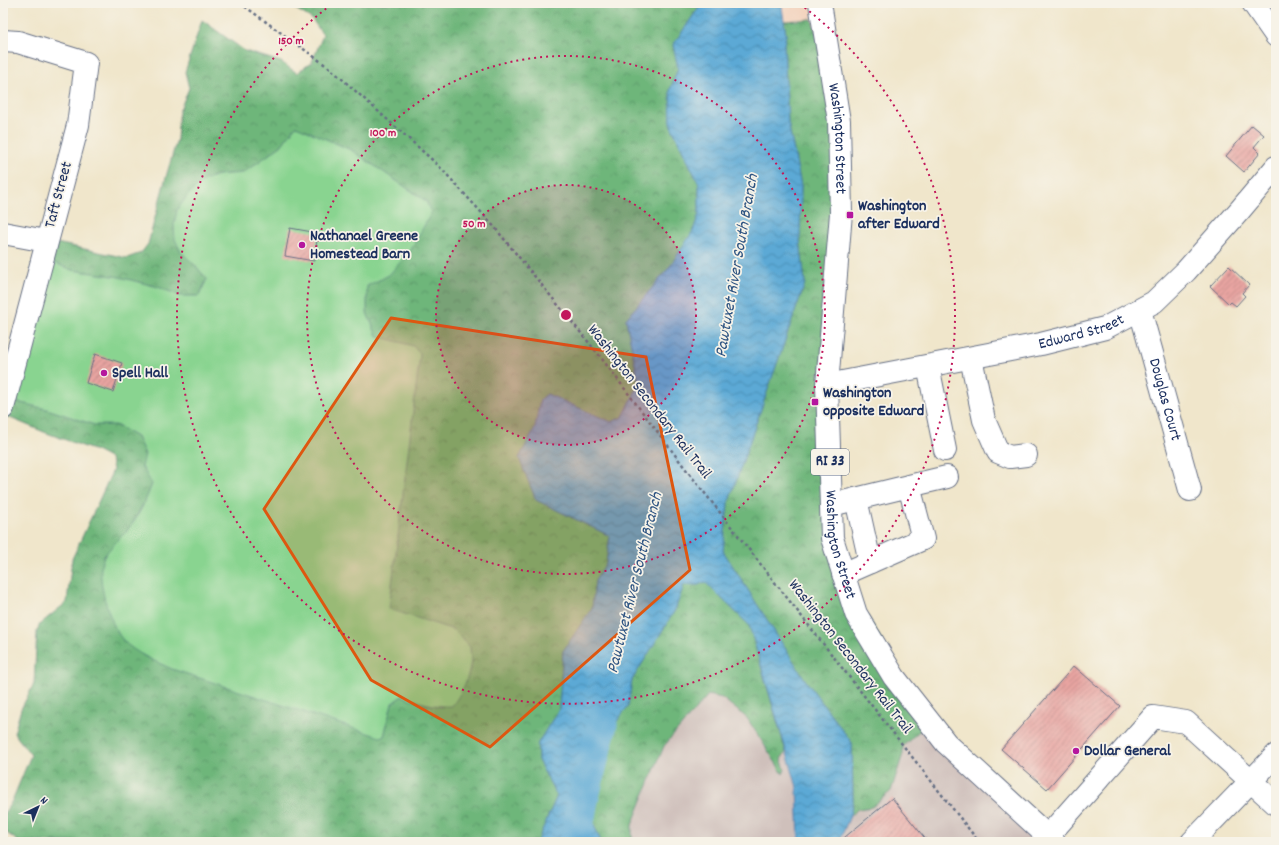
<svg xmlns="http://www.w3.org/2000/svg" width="1279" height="845" viewBox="0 0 1279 845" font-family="Dekko,sans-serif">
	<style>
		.built { fill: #f3d4bf }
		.industrial { fill: #cfc0bb }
		.forest { fill: url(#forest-crowns); stroke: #44726c }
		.park { fill: #89d490; stroke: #528277 }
		.water { fill: url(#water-waves); stroke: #3b6c9a }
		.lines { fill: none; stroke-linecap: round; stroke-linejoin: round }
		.river { stroke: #5ba9d5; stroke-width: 31 }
		.building { fill: url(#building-hatch) }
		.minor-casing { stroke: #666f84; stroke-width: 24 }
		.major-casing { stroke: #666f84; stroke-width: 24 }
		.path { stroke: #666f84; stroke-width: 2.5; stroke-dasharray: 3 3; stroke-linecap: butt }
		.minor { stroke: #fff; stroke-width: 22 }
		.major { stroke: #fff; stroke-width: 22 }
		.marked { fill: #de5710; fill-opacity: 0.2; stroke: #de5710; stroke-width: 3; stroke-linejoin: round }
		.ring { fill: none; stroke: #c2185b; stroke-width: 2; stroke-dasharray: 2 4 }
		.poi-dot { fill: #b5179e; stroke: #f7f3e8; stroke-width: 1.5 }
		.labels { text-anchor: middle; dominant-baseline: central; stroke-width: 3.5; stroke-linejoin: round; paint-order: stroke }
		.shield { fill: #f7f3e8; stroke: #5d6a87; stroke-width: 1 }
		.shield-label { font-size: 15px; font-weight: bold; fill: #1b2f5e }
		.street-label { font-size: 16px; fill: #1b2f5e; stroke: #f7f3e8 }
		.poi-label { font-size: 16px; font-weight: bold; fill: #1b2f5e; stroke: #f7f3e8; text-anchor: start }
		.water-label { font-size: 17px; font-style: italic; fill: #2e5482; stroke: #f7f3e8 }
		.centre { fill: #c2185b; stroke: #f7f3e8; stroke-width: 2 }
		.ring-label { font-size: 12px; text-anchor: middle; font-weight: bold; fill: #c2185b; stroke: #f7f3e8; stroke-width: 3.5; stroke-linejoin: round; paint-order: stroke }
	</style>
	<defs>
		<pattern id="forest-crowns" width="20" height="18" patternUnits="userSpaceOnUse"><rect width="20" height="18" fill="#6eb67a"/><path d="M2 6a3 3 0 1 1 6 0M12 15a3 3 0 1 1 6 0" fill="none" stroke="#5a9467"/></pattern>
		<pattern id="water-waves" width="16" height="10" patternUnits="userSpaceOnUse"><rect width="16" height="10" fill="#5ba9d5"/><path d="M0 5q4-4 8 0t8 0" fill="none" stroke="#4a8ab0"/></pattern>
		<pattern id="building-hatch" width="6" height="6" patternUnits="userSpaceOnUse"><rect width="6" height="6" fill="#e8a4a1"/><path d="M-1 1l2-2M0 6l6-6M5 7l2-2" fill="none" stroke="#bb8686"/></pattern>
	</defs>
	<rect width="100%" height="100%" fill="#f7f3e8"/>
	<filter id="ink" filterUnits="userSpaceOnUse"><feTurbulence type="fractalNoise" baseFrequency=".025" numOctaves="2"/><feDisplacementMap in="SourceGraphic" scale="8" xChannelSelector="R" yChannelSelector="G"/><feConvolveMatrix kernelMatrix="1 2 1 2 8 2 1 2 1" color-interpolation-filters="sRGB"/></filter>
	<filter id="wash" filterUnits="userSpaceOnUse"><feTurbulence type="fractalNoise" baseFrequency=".012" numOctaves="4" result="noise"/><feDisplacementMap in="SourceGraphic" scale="16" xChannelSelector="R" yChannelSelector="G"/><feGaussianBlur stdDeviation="0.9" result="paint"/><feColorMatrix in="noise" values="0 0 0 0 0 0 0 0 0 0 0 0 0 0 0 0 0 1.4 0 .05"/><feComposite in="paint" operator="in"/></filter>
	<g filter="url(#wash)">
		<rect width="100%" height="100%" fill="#f0e6cb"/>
		<path class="built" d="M781,3H816L812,19L784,21Z"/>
		<path class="industrial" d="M707,695L722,698L747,718L782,773L785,769L781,759L786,752L797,787L799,842H632V825L664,746Z
			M929,722L1054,842H839L850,816L858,809L872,807L903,754V746Z"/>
		<path class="forest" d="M286,3H702L673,45L678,68L670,90L671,126L699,184V214L693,231L669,269L626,319L639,384L623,417L611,422L547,394L540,400L535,428L519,458L536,500L610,536L606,563L595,581L592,608L563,651L559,709L538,743V760L557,796L537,842H19L7,833L3,832V815L12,801L31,755L14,733L21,709L34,684L37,631L40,624L67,602L72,559L113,470L111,459L96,451L44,432L3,415L4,399L47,409L95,425H116L137,437L145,454L142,467L152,484L147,497L130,528L103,557L123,641L144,656L172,669L384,736L392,703L402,696L427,704L441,707L465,683L471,666L470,647L454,630L389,609L420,354L413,346L377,336L367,313V286L389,275L426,201L351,150L296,126L281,146L243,173L218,175L195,265L207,279L199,296H180L158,287L119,277L72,270L41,258L47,241L127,258L141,253L148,244L164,184L177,139L179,112L189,88L185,72L202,20L245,51L281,62L297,73L312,62L323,35L312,19Z
			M812,19L837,101L828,382L843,574L929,722L903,746V754L891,791L872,807L858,809L850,816L853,800L852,743L806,681L723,551L728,504L805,283L800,240L801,186L788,122L784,44L786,35L784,21Z
			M705,582L749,625L786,752L781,759L785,769L783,774L747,718L722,698L708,695L664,746L632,825V842H601L588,810L584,787L589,771L605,738L628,706L632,680L675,610L684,584L698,585Z"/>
		<path class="park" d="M296,126L351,150L426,201L431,213L411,250L389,275L367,286V313L377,336L413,346L420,354L389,609L454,630L470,647C470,653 472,660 470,666C468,681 460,695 452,706C434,707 419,702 402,696L392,703L384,736L380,737L172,669C157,662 134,653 123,640C110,625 94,575 104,557C108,549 122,537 128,529C138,518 147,498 152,484L142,467L145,454L137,437L116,425H95L47,409L4,399L41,258L72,270L119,277L158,287L180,296H199L207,279L195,265L181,252L175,239L174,225L177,210L188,195L204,180L218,175L243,173L281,146Z"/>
		<path class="water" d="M702,3H781L782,7L786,35L784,44L788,122L801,186L800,240L805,283L728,504L723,551L806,681L852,743L853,800L850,816L839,842H799L797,787L749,625L705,582L698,585H684L675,610L632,680L628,706L605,738L589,771L584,787L588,810L601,842H537L557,796L538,760V743L559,709L563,651L592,608L595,581L606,563L610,536L536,500L519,458L535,428L540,400L547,394L611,422L623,417L639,384L626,319L669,268L693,231L699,214V184L671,126L670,90L678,68L673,45Z"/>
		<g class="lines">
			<path class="river" d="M575,842L583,800L602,724"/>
		</g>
		<g id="blocks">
			<path class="building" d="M1252,125L1264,135L1254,147L1260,153L1244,172L1226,156Z
				M290,228L318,233L314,261L285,256Z
				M1229,266L1249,285L1242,293L1245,296L1236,306L1231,302L1229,304L1210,286Z
				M95,354L122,363L113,392L86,383Z
				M1074,666L1120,706L1047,789L1001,749Z
				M892,798L928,842H839Z"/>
		</g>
	</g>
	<g filter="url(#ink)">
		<use href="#blocks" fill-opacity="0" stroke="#666f84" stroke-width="1"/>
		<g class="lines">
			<defs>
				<g id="minor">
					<path d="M1253,3L1276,36"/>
					<path d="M3,41L18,42L86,63L78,125L3,408"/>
					<path d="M3,233L46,241"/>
					<path id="s1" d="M1140,310L1190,490"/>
					<path d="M971,358L984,420L998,452L1010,457L1026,455"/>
					<path d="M928,366L945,450"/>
					<path id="s2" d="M827,385L1041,344L1105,328L1154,302L1186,271L1240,210L1276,167"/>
					<path d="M909,486L947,477"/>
					<path d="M856,499L870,562"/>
					<path d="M831,505L909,486L923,539L843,574"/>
					<path d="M1048,836L1153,717L1186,722L1276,804"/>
					<path d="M1192,842L1276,755"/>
				</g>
				<g id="major">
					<path id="s3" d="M820,3L839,121L841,213L827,385L832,538L856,614L894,677L946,743L1054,842"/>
				</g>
			</defs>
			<use href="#minor" class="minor-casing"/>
			<use href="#major" class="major-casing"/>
			<path class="path" d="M240,3L331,69L438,165L491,223L599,355L685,468L979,842"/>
			<use href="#minor" class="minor"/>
			<use href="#major" class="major"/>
		</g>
	</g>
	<path class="marked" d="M391,318L646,357L690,570L490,747L371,680L264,509Z"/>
	<circle cx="566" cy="315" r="130" fill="#c2185b" fill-opacity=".12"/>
	<g class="ring">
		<circle cx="566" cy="315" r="130"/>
		<circle cx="566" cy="315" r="259"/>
		<path d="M800 4A389 389 0 1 1 332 4"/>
	</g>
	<g class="poi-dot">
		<rect x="846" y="211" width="8" height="8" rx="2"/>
		<circle cx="302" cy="245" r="4"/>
		<circle cx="104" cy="373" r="4"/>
		<rect x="811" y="398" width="8" height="8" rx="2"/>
		<circle cx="1076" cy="751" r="4"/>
	</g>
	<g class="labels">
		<rect class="shield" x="811" y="449" width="38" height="26" rx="3"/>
		<g class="shield-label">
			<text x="830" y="462">RI 33</text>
		</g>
		<g class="street-label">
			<text stroke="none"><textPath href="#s3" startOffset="137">Washington Street</textPath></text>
			<text transform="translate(59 195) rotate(-75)">Taft Street</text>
			<text stroke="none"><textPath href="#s2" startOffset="260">Edward Street</textPath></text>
			<text stroke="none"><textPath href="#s1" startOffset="93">Douglas Court</textPath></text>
			<text transform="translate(649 402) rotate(52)">Washington Secondary Rail Trail</text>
			<text stroke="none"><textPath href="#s3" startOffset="545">Washington Street</textPath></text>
			<text transform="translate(850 657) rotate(52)">Washington Secondary Rail Trail</text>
		</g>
		<g class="poi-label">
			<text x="858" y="206">Washington<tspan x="858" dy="18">after Edward</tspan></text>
			<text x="310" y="236">Nathanael Greene<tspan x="310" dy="18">Homestead Barn</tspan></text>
			<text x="112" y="373">Spell Hall</text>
			<text x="823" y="393">Washington<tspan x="823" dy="18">opposite Edward</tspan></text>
			<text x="1084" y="751">Dollar General</text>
		</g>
		<g class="water-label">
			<text transform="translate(738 266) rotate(-80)">Pawtuxet River South Branch</text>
			<text transform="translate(636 583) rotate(-76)">Pawtuxet River South Branch</text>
		</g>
	</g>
	<circle cx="566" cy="315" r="6" class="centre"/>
	<g class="ring-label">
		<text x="291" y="44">150 m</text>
		<text x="383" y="136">100 m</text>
		<text x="474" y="227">50 m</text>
	</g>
	<rect width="1279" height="845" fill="none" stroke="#f7f3e8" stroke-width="16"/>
	<g transform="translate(38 807) rotate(43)" stroke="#f7f3e8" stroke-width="3" paint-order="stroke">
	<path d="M0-3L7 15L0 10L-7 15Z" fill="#1b2f5e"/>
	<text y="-6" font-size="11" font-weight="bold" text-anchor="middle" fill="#1b2f5e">N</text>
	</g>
</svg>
